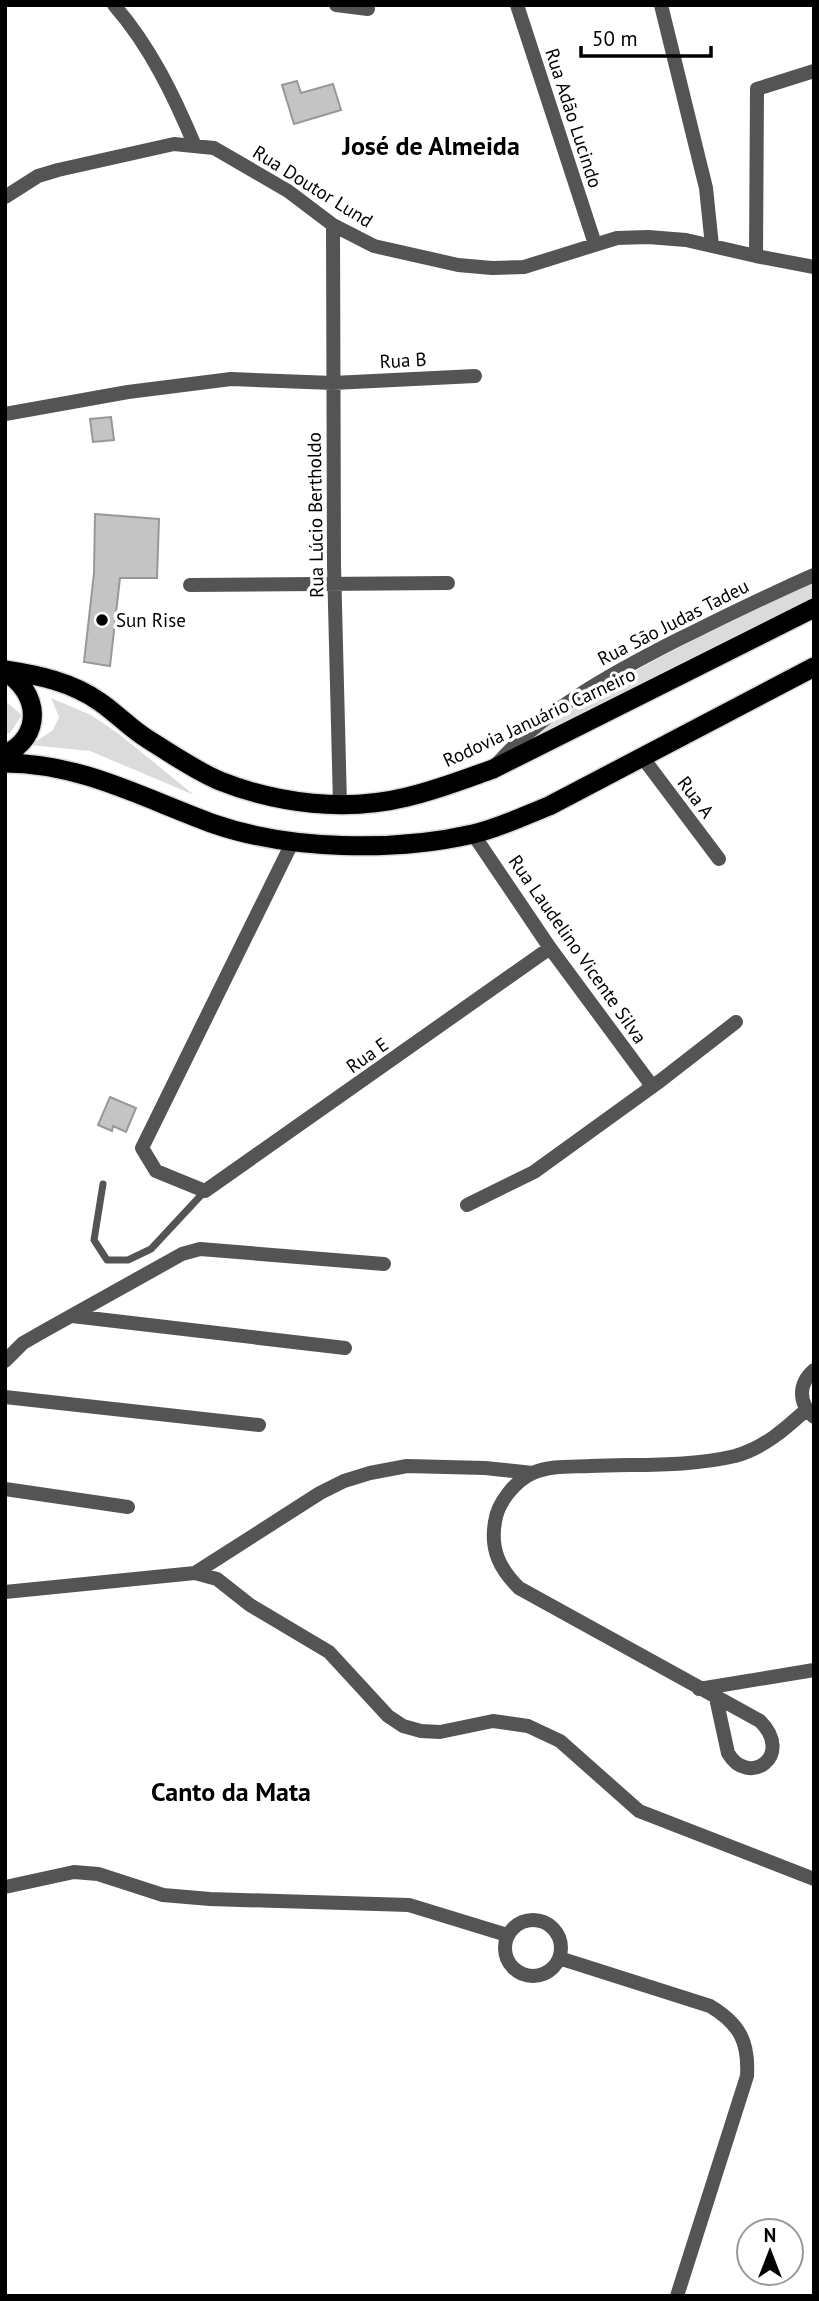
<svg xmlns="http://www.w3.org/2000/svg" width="819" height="2301" viewBox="0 0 819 2301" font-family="'PT Sans',sans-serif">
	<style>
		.green { fill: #dbdbdb }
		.building { fill: #c4c4c4; stroke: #989898; stroke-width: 2 }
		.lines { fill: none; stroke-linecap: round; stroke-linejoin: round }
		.trunk-casing { stroke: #dbdbdb; stroke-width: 22 }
		.service { stroke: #545454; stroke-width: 7 }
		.minor { stroke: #545454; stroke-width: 14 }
		.trunk { stroke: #000; stroke-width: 19 }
		.poi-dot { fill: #000; stroke: #fff; stroke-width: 2.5 }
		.labels { text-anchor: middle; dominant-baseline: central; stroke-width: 7; stroke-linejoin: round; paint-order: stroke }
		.street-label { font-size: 19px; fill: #000; stroke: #fff }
		.poi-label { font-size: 19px; fill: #000; stroke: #fff; text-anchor: start }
		.district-label { font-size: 26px; font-weight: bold; fill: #000; stroke: #fff }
	</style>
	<rect width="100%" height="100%" fill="#fff"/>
	<path class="green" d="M814,582V606L528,741C614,674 715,629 814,582Z
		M51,698L91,715L119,734L194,795L90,751L31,745L53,730L59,717Z
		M5,701L22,715L10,733L5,734Z"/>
	<path class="building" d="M297,81L301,93L333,84L341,110L294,124L282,85Z
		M111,417L114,440L93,442L90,419Z
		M95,514L159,519L157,578H120L110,666L84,662L94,573Z
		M110,1097L136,1108L126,1132L113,1126L112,1131L98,1125Z"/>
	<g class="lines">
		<defs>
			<path id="trunk" d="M5,670C38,675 72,682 100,702C116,713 130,728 146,738C168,752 196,771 220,781C278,804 346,812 407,797C437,790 465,779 493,769L814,608
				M5,672C40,692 43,737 5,754
				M5,763C81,763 145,799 214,824C289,850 395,852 473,834C499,828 524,816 549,806L814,667"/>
		</defs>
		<use href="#trunk" class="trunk-casing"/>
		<path class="service" d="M103,1184L94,1240L107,1260H128L151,1249L205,1191"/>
		<path class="minor" d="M114,5C150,46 174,96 195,146
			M336,5L368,9
			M517,5L595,244
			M661,5L706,188L712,246
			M5,197L38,176L58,170L174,144L214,148L288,191L333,225L374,246L458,265L492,268L524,267L617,238L648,237L686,240L756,256L814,267
			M333,225L334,565L340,805
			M756,256L757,89L814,71
			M5,414L128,392L231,379L333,383L475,376
			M190,585L448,583
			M643,758L719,859
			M496,765C545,709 614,672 679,639C724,617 768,595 814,575
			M473,834L550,948L652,1086
			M293,841L142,1148L156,1171L205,1191L550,948
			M467,1205L534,1172L660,1081L736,1022
			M72,1316L345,1348
			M5,1361L23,1343L44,1331L182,1254L200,1249L384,1264
			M814,1370C798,1384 798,1403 814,1417
			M5,1397L259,1425
			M5,1489L128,1507
			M195,1573L320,1493L344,1481L370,1473L407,1466L485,1468L533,1473
			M5,1592L195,1573L217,1579L250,1605L329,1652L388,1716L403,1726L421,1731L440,1732L493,1721L528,1726L560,1741L639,1811L814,1879
			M699,1689L814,1670
			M716,1698L728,1753C748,1788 795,1756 760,1721L519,1588C500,1569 490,1550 495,1522C497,1503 516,1480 533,1473C550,1465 573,1467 591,1466C639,1464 689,1467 735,1456C764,1448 785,1429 806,1410
			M5,1887L74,1872L98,1874L163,1895L210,1899L409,1905L507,1935
			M505 1948a28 28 0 1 1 56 0a28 28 0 1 1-56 0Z
			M559,1958L710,2006C740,2024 749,2042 747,2076L677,2296"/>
		<use href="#trunk" class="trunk"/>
	</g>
	<circle class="poi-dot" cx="102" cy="620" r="7"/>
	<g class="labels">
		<g class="street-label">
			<text transform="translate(574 118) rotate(72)">Rua Adão Lucindo</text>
			<text transform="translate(313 186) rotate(32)">Rua Doutor Lund</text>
			<text transform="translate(403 360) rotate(-3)">Rua B</text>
			<text transform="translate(315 515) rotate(-91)">Rua Lúcio Bertholdo</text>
			<text transform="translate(673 622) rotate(-27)">Rua São Judas Tadeu</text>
			<text transform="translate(539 717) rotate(-25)">Rodovia Januário Carneiro</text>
			<text transform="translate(696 797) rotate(53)">Rua A</text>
			<text transform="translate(578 949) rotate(55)">Rua Laudelino Vicente Silva</text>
			<text transform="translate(367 1055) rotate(-35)">Rua E</text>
		</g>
		<g class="poi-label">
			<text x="116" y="620">Sun Rise</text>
		</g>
		<g class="district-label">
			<text x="431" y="145">José de Almeida</text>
			<text x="231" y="1791">Canto da Mata</text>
		</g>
	</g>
	<rect width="819" height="2301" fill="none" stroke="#000000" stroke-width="14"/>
	<g transform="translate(770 2252)"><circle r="33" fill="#ffffff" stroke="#999999" stroke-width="2"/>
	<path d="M0-5L12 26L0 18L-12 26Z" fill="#000000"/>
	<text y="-10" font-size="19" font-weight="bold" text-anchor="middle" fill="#000000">N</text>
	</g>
	<path d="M581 46v10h130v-10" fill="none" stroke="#000000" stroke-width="3.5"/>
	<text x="592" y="46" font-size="21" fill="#000000" stroke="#ffffff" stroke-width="5" paint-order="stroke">50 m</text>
</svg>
